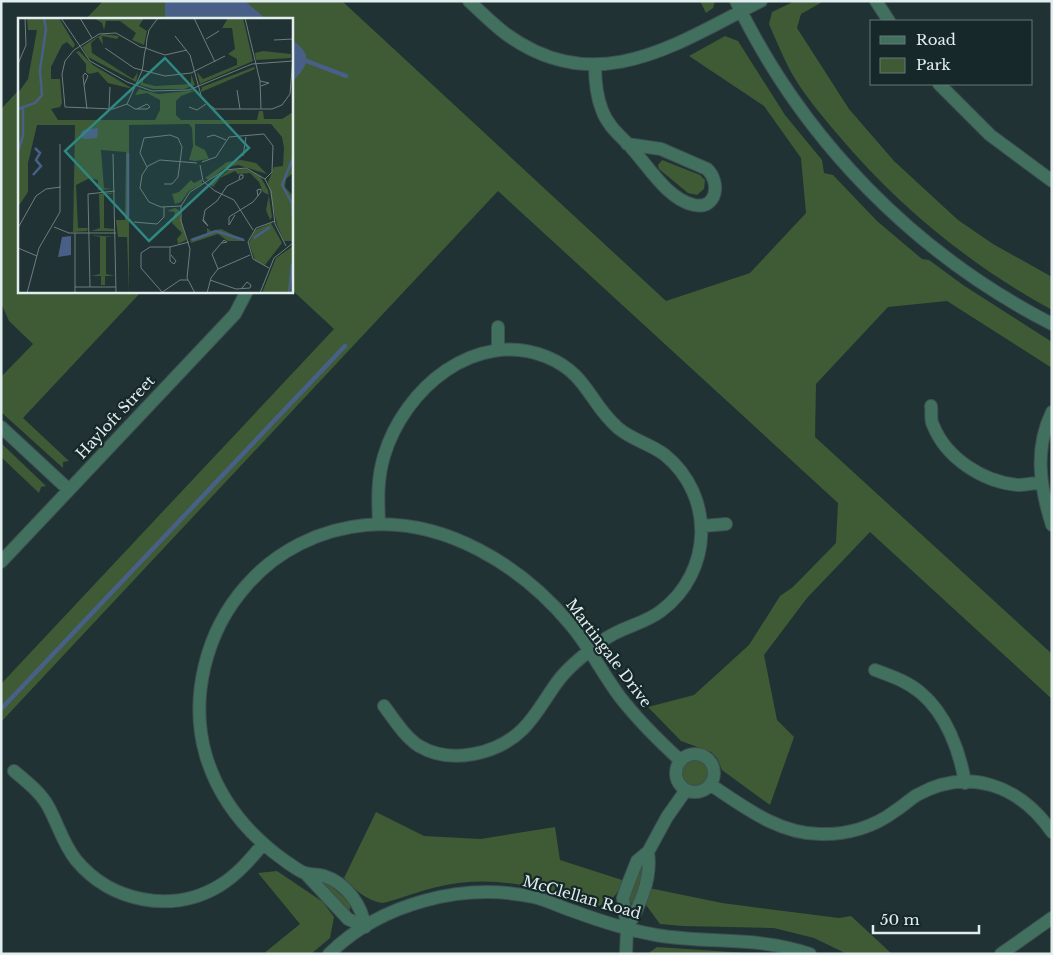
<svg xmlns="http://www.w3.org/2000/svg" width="1053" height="955" viewBox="0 0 1053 955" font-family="'Libre Baskerville',serif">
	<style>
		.green { fill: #3e5b35 }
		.water { fill: #486087 }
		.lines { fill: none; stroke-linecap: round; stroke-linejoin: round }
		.stream { stroke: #486087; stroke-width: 4.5 }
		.minor-casing { stroke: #3f5051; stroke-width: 14 }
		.minor { stroke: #41705f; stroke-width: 12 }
		.labels { text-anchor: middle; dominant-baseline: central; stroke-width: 4.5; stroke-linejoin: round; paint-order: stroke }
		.street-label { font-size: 15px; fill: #e2eded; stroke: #162829 }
		.inset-river { fill: none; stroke: #486087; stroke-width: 2.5 }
		.inset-road { fill: none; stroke: #6e7d7d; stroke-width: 1 }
		.view { fill: #2f8881; fill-opacity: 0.15; stroke: #2f8881; stroke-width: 2.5 }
		.inset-edge { fill: none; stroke: #e2eded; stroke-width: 2.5 }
	</style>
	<rect width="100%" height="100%" fill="#203233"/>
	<path class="green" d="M103,1H342L666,301L750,273L806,213L801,158L764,106L689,56L725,36L738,41L785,115L822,160L824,173L833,175L877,221L922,259L929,260L963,285L1052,342V368L947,301L888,307L816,384L815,437L1052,654V699L870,532L807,598L764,655L777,720L794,737L770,805L722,770L717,758L711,752L681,741L648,707L694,695L749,645L780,596L793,587L836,543L838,503L498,191L1,722V684L334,329L291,289V19H86Z
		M700,1H715L713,8L706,13Z
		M795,1H824L801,14L797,28L849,109L894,161L958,220L993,244L1052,277V310C970,265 899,207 839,136C822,116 804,95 791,72C783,57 776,40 769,24L772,12Z
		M19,90V291H142L23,418L69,461L63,462V468L1,412V377L33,344L9,321L1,303V109Z
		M662,160L700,175L705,180L704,189L697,195L688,193L659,169L658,165Z
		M1,443L46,486L41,487L39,493L1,457Z
		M682 773a14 14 0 1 1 28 0a14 14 0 1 1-28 0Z
		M376,812L424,836L481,839L555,827L560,860L622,880C618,896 612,900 597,907C546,886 491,874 437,887C426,889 387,903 382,903C367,901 354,889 344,878Z
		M641,864L644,866L635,901L632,904L628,899Z
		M277,871L323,902L334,917L330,938L311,954H263L300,924L258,873Z
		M326,882L351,903L350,910L347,909L322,883Z
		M649,888L722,903L839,918L851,916L892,954H847L814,938L774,928L683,926L660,924L646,905Z
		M657,947L761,954H647Z"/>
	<path class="water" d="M165,1H245L266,19H165Z
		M291,39C314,55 309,65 291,83Z"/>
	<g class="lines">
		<path class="stream" d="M291,55L346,76
			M3,707L345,346"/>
		<defs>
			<path id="minor" d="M469,1C481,12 493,24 506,34C597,100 676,44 761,1
				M736,1C803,140 915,254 1052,324
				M876,1L889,21
				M595,65C595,80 596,95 602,110C607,124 617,133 627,143C646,162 666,199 694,205C717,210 721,182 707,169L661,149L627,144
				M939,84L990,135L1052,181
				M498,327V348
				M931,406C932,412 930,420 933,425C946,458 983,482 1018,485C1025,485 1033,483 1041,483
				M1052,412C1034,449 1040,487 1052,525
				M1,427L69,490
				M379,524C378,501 377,479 384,456C404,389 475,328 547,357C588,374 589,403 618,428C632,440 651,444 665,455C715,496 713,572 661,611C643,625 619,627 601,642C586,653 569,666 558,681C546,697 537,715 523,729C498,754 451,765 419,746C404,736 394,719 384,706
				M703,526L726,524
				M1,562L235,314L247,291
				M875,670C891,676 907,681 921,693C946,714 960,751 965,783
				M676 773a19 19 0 1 1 38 0a19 19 0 1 1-38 0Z
				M14,771C26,781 40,792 48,806C58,824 63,844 76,860C111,902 172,914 219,886C237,875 250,860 263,844
				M711,785C744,807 779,834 820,834C847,835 874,827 895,811C903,806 909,800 917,795C969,766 1020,786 1052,832
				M306,874L348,919L365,927
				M365,927C362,905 346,883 324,876C318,874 311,875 305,873C299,871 293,866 288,863C249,836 220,802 206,756C189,698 206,631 246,586C276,551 320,529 366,525C444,518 521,565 570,624C589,646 602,673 620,697C638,720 659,741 681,761
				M627,928C640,905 652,879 648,852
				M329,954C381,903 463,882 533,897C547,900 560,907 573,911C600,921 628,930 656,935C709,944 758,936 810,954
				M626,954L627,928L623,898L626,889L637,861L648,852L667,817L686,790
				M1001,954L1052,918"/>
		</defs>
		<use href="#minor" class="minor-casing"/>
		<use href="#minor" class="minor"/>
	</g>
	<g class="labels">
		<g class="street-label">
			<text transform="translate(115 417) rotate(-47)">Hayloft Street</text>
			<text transform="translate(609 653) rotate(53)">Martingale Drive</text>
			<text transform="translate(582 897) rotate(16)">McClellan Road</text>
		</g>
	</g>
	<g transform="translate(18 18)">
		<rect width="275" height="275" fill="#203233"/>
		<path d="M9,0H41L57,27L55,30L49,24L44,27L33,49V61H42L44,85L42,89L33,91L40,102H137L142,92V82L129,75L117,77L121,71L140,76L179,72L163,78L158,83V97L163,102H239L241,93H245L246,101H264L275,94V155L268,161L267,169L275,178V223H266L259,207L250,164L256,149L265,148L266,130L264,119L253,106H177V127L187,132L191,141L177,143L171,142L175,128L174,110L171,106L111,107V275L109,219H100L98,202H107L108,134L83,132L86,170L94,171L80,172V162L72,160L58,167L60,210H70L69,213L55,214L57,107H19L10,145V174L0,189V75L10,61L19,12H10ZM76,0H126L121,8L129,13L126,27L114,22L118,15L102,3H88L86,12L84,5ZM210,0H225L235,43L182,66L179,54L185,61L219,47V41L210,36L217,31L214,10H204ZM85,16L101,18L99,21L84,18L85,27L80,19L73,25L74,35L115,61L120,54L118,64L70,39L64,29L79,19ZM61,33L75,47L115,71L90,65L80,54L71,56L68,54V46L58,34ZM245,33L273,36V40L238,42L237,35ZM236,49L237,51L183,74L184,69ZM126,56L125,65L137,68L173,66V56L177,67L166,71H135L122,67ZM223,142L238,145L249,156L220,147L207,150L191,162L187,160L209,144ZM228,151L242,158L250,172L254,199L252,202L248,192L251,177L245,174L241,164L232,155L220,156L217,153L202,160L195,169L192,167L211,152ZM184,161V166L171,173L163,184L157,186L154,176L161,174L173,162L176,165ZM81,176L94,175V176H86V210L97,211L96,213H73L82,210ZM157,190L161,192L168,222L160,226L159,221L164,215L154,205L157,194L149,193ZM253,205L264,225L247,247L237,242L231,225L237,212ZM189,210L193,213L203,211L228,223H210L200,216L173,225L172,221L189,215ZM73,217L97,219H88V256L97,258H87V267H83V258H73L82,256V219ZM275,228V275H244L258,240Z" fill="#3e5b35"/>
		<path d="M80,110L79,120L66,121L62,117L65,112ZM53,218V237L40,239L44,219Z" fill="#486087"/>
		<path class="inset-river" d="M0,91L17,85L24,77L22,52L28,11L26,0M0,133L5,118V90M275,140L264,167L274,185L275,201M15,157L23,148L18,142L22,135L17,130M110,199V135M236,220L252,209M174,222L198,213L226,222M271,275L274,246"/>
		<path class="inset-road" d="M43,0L72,43L109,64L134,73L171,72L234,46L275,43M62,0L74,20M140,0L131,12L130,17L129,20L128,30L127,33L126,39L125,48L124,53L109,86L95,91L47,89L44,56L47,43L56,32L81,16L98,15L119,27L122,29L128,30L130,31L141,35L147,37L169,32M176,0L197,44M227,0L242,63L243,91M157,18L172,37L184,81L197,91H254L264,87L272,76L275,39M188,21L201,13M256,22L275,21M87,30L116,50L147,58L173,55L207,38M0,46L8,27L7,0M242,63L251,65L243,68M66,67L70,58L67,55L65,58L69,91M219,72L222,91M109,86L117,91H129L132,89L129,86L119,91M171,89L179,92L188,86M91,91L92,69M189,119L196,117L208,122M95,136L98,275M225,138L228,119M184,144L198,139L211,119L246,116L255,128L254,154L247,161M182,147L185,163L197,173L216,182L235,212M129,149L122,135L126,120L152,117L160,120L164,129L160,159L154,166H146M163,188L143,189L131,184L122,170L124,157L130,148L142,142L179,145M217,197L211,207V199L235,184L243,174V171L239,172L240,178M185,201L190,208L185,203L187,192L199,183L209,168L225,160V157H222L221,161M116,204L139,206L146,199V189M36,209L51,215H98M0,210L18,178L28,171L43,169M152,229V243L156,246L158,243L153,237M0,230L19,238M251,250L235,241L230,224L238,210L257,203M200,251L194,236L206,222L209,224L204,225M192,262L218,271L232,270L233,267L229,264L224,270M57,269H98M72,269L70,176L97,173M144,274L123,250V235L132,229H152L171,224M9,275L21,230L42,194V126M57,275V215M143,275L162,262H170M177,275L169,260L172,231L163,203V188L172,174L207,152L228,150L247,161L253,173L257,206L268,228M189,275L193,260L200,251L232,237M242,275L256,240L275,225"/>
		<path class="view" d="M147,40L231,130L131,223L47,133Z"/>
		<rect width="275" height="275" class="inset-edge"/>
	</g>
	<rect width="1053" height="955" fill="none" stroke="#e2eded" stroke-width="5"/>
	<rect x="870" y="20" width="162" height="65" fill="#162829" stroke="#687777"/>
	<rect x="880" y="36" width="25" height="8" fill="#41705f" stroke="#687777"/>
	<text x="916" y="45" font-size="15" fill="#e2eded">Road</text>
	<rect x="880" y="58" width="25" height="15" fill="#3e5b35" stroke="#687777"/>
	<text x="916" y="70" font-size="15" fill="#e2eded">Park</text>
	<path d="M873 925v8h106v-8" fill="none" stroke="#e2eded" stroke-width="2.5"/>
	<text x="880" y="925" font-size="15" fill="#e2eded" stroke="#162829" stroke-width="4" paint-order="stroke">50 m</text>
</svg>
